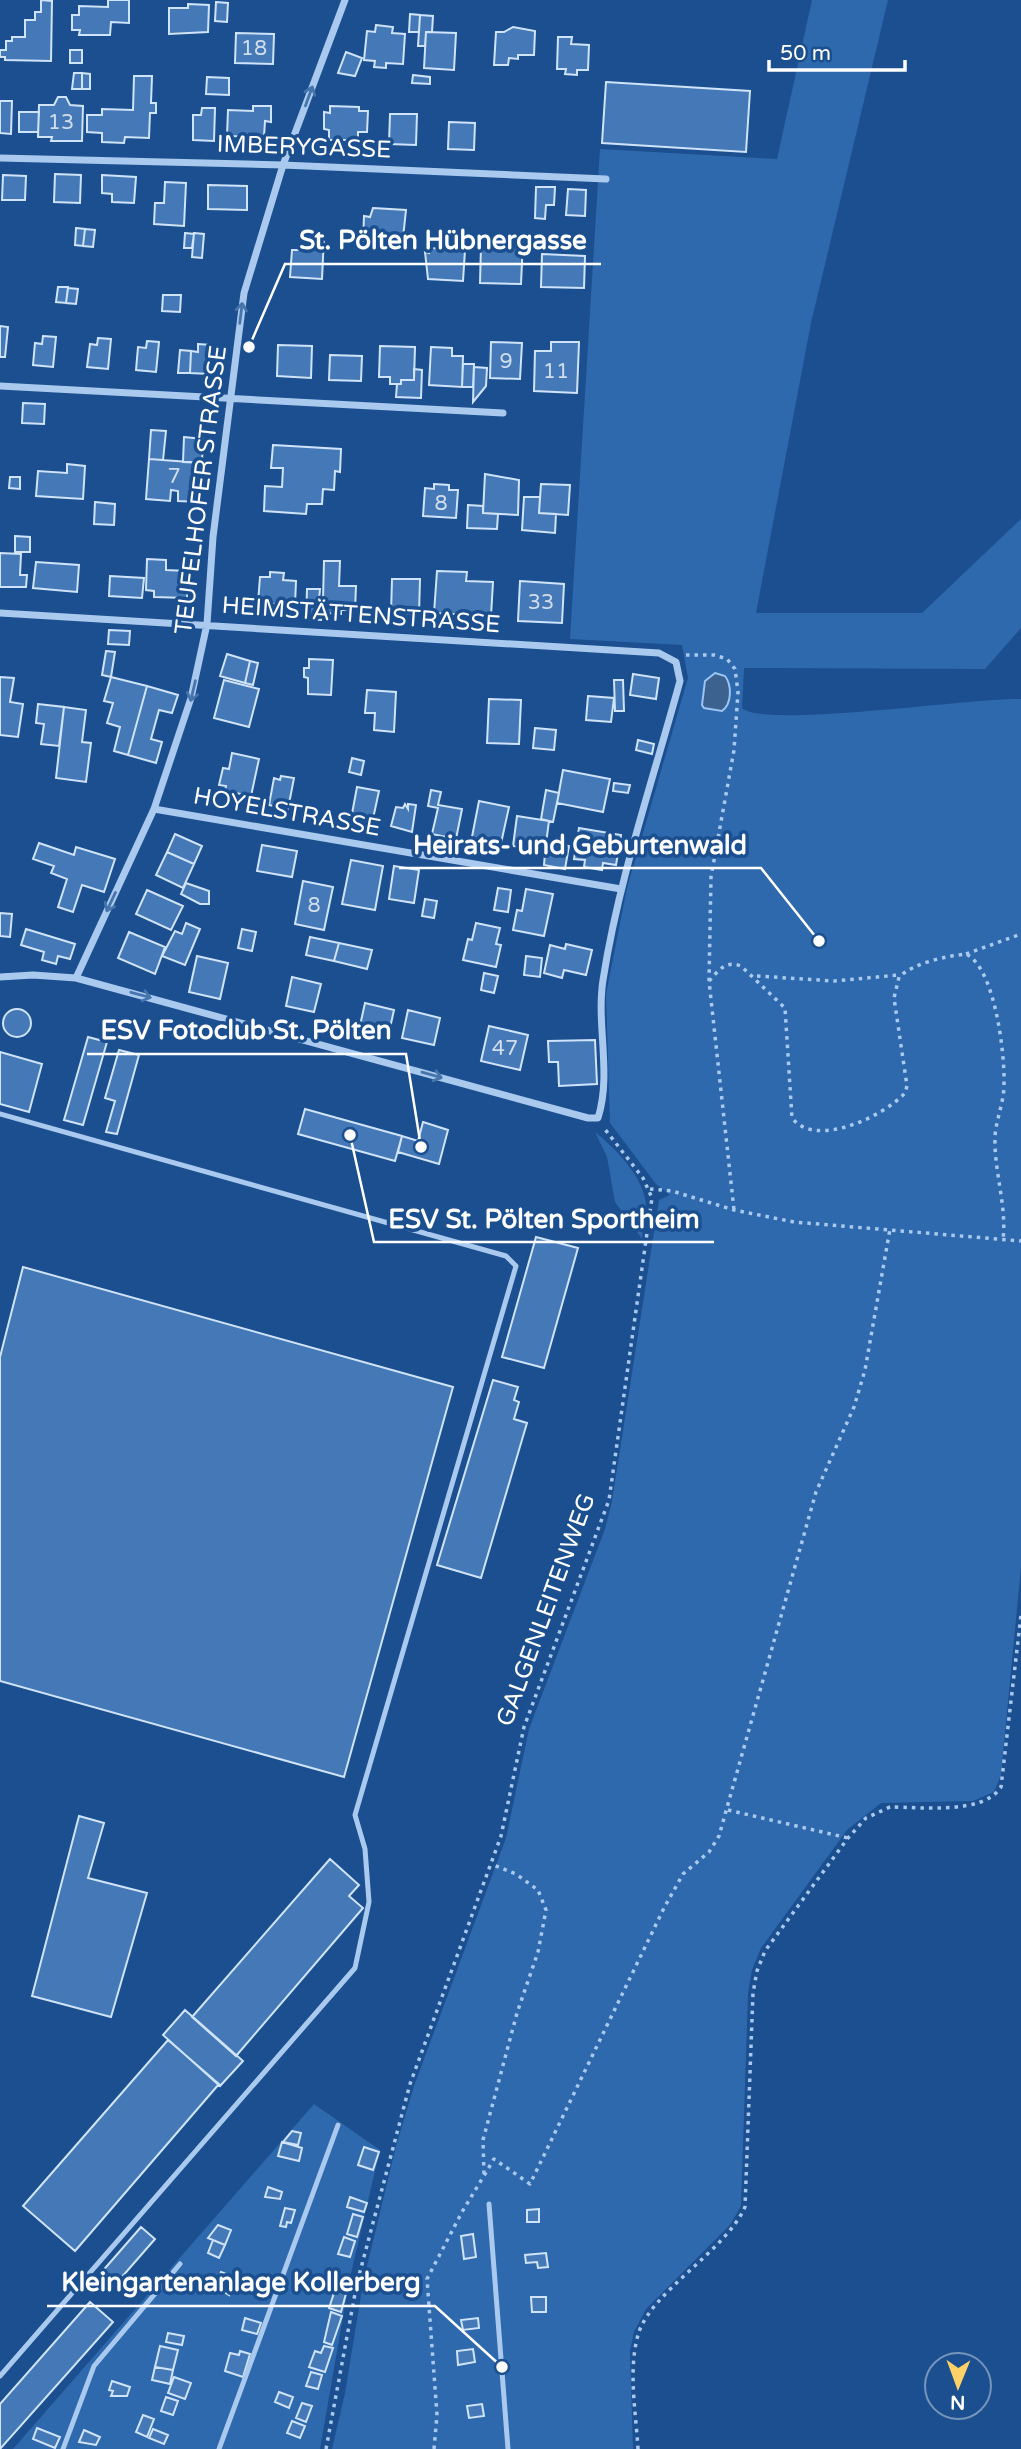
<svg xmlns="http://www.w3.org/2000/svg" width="1021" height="2449" viewBox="0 0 1021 2449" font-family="'Varela Round',sans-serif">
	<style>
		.green { fill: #2e69ad }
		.water { fill: #3c6290; stroke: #9cc4f0; stroke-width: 2 }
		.building { fill: #4478b7; stroke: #cfe3fa; stroke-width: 2 }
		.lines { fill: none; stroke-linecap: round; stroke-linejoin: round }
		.path { stroke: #a9c9ee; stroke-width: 3.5; stroke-dasharray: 3.5 5; stroke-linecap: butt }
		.service { stroke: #a9c9ee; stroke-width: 5 }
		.minor { stroke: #a9c9ee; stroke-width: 7 }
		.oneway { stroke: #4674ac }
		.labels { text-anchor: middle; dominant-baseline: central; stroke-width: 7; stroke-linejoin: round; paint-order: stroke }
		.number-label { font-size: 21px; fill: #d0dded }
		.street-label { font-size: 24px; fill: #fff; stroke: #1b4f8f }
		.leader { fill: none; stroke: #fff; stroke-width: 2.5 }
		.callout-dot { fill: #fff; stroke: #1b4f8f; stroke-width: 2.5 }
		.callout-label { font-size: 26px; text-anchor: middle; font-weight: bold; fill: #fff; stroke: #1b4f8f; stroke-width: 7; stroke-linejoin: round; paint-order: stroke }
	</style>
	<rect width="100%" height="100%" fill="#1b4f8f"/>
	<path class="green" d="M812,0H888L811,323L756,613H922L1021,519V628L985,669L744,668L742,708C764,729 976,697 1021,699V1567L1001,1775L994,1792L973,1801L881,1803L847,1830L761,1948L752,1970L748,1993L741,2206L730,2225L646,2309L634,2332L630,2351L633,2449H332L345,2393L363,2283L396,2146L414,2086L506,1838L529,1729L605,1529L612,1501L659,1200L670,1195L656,1184L610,1123L606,994L627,888L688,678L682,645L570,639L600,149L777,159Z
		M595,1132C616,1149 644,1177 646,1205C646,1216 643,1228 642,1239L615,1202L607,1157Z
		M314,2104L380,2150L349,2282L320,2449H13Z"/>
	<path class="water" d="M715,673L725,676C732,685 732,704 722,711L704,708L702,705L705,681Z"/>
	<path class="building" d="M41,0L52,1L51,61L5,60V57H0V50H6V41H12V37H25V20H35V12H41Z
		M108,0H129V23L111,22L110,35H79L80,30H72V15H79V6L108,7Z
		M216,2L228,3L227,22L215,21Z
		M188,4L209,5L208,32L169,34V8H188Z
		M410,14L420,15L419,32H409Z
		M420,15L433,16L432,32H426L425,46H418Z
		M376,25L393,27L392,33L405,34L403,64L386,63V68L374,67L375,61L364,60L367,31L375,32Z
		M513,27L535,31L534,55H518V59L509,58L508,65H494L496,32H504Z
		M426,32L456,33L454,70L424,68Z
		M236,33L274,34L273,64L235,63Z
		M558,37H572L571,44L589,45L588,70H577V75L565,74L566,69H557Z
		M70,50H82V63H70Z
		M346,52L362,58L355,76L338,73Z
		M74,73H82V89H72Z
		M82,73L90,74V89H82Z
		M413,75L430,77V84L412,83Z
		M134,76H152L151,103H156V113H150L149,138L125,137L124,143L102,142V133L87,132V115H102V109L133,110Z
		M207,77L229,78V95L206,94Z
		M606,82L750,91L746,152L602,143Z
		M58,97H66L70,105L83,106L82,141H51L52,137H38L39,105H54Z
		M0,101H12L11,134L0,133Z
		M253,106H271V122L265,121L264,137L227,136L228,110L253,111Z
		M330,106L359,107V111H368L367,132H358V140H329V130L324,129V112L330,113Z
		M202,108H215L214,141L193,140V115H201Z
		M19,112H39L38,132H19Z
		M390,114H417L416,145L389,144Z
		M449,122L475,123L474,150L448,149Z
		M55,174L81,175L80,203L54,202Z
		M3,175L26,176L25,200H2Z
		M102,175L136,177L134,203L112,202V194L102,193Z
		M165,182L186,183L184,226L154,224L155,203H164Z
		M208,185L247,186V210L208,209Z
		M536,187H555L554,205H546L545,219L535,218Z
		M568,189L586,190L585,216L566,215Z
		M373,208L406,210L402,247L368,245V241H363L364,216L370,217Z
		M76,228L85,229L83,246L75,245Z
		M85,229L95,230L93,247L83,246Z
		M185,233L194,234L192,248H184Z
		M194,233L204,234L202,258L192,257Z
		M304,236L324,237L322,279L290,277L292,250H303Z
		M499,239L523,240L521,284L480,283L481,246L499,247Z
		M429,248L465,250L463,281L428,279L425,252L429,253Z
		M542,254L585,256L584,288L541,287Z
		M58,287H68L66,303L56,302Z
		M68,288L78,289L76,304L66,303Z
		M163,295H181L180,312L162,311Z
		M0,326L8,327L5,357H0Z
		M43,336L56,337L53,367L33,365L35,343L42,344Z
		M98,338L111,339L108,369L87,367L90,344L97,345Z
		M147,341L159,342L156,372L136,370L138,347L146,348Z
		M491,342L522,343L520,379L490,378Z
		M551,342H579L577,393L534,391L535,351H551Z
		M198,344L211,345L209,374L190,373L191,351L198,352Z
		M278,345L312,346L311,378L277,376Z
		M380,346L415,347L414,380H401V384H390V377H379Z
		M431,347L452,348V356H463L462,387L429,385Z
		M180,350L191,351L190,373H178Z
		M330,355L362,356L361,381L329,380Z
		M463,364H474L473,387H462Z
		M474,367L487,368L486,386L473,402Z
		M414,369L422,370L421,398L396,397L397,384H401V380H414Z
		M23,403L45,404L44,424L22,423Z
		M151,430L166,431L163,460L149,459Z
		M184,437L203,439L202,463L183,462Z
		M273,445L341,449L340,472L335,471L334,490L323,489L322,504H307L306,514L264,511L265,486L282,487L283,468H271Z
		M149,459L202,463L199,502L178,501V491L171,490L170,501L146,499Z
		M67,464L85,466L83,499L36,496L38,471L67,473Z
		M485,474L519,480L518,515L483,513Z
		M10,477H20V489L9,488Z
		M434,484L449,485V490H458L456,518L423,516L425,488L434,489Z
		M541,484L570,485L568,515L539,513Z
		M524,497H540L539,513L556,514L555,533L522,530Z
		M95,502L115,504L114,525L94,524Z
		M468,505L483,506V513L498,514L497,529L467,528Z
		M15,536L30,537V552H15Z
		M0,553L21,554L20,575H27L26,587H0Z
		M147,559L166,560V570L187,571V598L154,597V591L146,590Z
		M324,561H340L339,586H356L355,610H341V614L321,613V620L306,619L307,589H320L319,600H323Z
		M36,562L79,565L77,592L33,588Z
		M437,571L467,572L466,581L493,582L491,616L434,613Z
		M270,572L284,573L283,580L296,581L295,605L258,603L260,577H270Z
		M110,576L144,578L142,598L109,596Z
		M392,579H420L419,614L391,613Z
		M520,581L564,584L562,623L518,621Z
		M109,630L130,631L129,645L108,644Z
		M106,651L115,652L111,677L102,675Z
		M227,654L250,661L245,683L220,676Z
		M309,659L333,660L331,695L308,694V678L304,677V668H309Z
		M250,661L258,663L253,685L245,683Z
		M633,674L659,678L656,699L630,695Z
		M0,677L14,678L10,702L23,704L18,737L0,735Z
		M111,677L147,686L128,755L114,751L120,727L107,723L113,703L104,701Z
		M224,680L259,689L249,727L214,718Z
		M614,680H623L624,711H615Z
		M147,686L178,695L172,713L159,710L151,739L162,742L156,763L128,755Z
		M367,690L396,692L394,732L374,730L375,713H365Z
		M588,696L614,698L611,722L586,720Z
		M489,699L521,700L519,744L487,743Z
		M38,704L64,707L59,746L41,744L44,724L36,723Z
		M64,707L86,710L82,742L91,743L86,782L56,778Z
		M535,728L556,730L554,750L533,748Z
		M638,740L654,744L652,754L636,750Z
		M232,753L259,759L251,796L225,791L226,786L219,785L223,768L229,769Z
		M352,758L364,761L361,775L349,772Z
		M563,770L610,779L603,812L557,803Z
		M281,776L294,778L288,809L269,805L274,778L280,780Z
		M614,783L630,785L628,793L613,791Z
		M357,787L379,791L371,828L359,825L360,821L351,819Z
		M431,790L441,792L438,805L462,809L456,839L432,834L438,808L428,806Z
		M546,790L559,793L553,822L541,819Z
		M479,801L509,807L500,848L471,842Z
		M405,804L408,809V804L416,805L412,832L391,826L396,807L403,808Z
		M517,816L549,821L545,851L513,846Z
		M579,828L621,835L616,865L603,863L602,870L584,867L585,860L574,859Z
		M175,834L202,846L194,864L167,852Z
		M546,842L569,846L565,869L544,865Z
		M39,843L74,855L76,847L115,859L104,892L82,885L73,912L58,907L67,879L51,873L54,866L33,859Z
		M262,845L297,851L292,877L257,871Z
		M167,852L194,864L183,888L156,875Z
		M351,860L383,866L375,910L342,904Z
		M394,866L419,870L414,903L389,899Z
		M303,881L333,887L324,930L295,924Z
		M186,883L209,891V904H200L181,894Z
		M498,888L511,890L508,912L494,910Z
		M526,889L553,894L544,936L513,930L517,910L522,911Z
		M147,890L183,906L171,930L136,914Z
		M425,899L437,901L434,918L422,916Z
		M0,913L12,914L10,937L0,936Z
		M186,923L200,929L185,965L162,956L175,931L182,934Z
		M476,923L500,928L496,944L501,945L496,967L463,960L468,939L472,940Z
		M26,929L75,944L70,959L58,956L56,964L42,960L44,952L21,945Z
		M242,929L256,932L252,951L238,948Z
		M129,932L165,947L155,974L118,958Z
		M310,937L339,943L334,961L306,955Z
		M339,943L372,950L367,969L334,961Z
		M566,944L592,950L586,975L564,970L562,978L544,973L550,945L565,949Z
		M197,956L228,963L220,999L189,992Z
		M526,956L542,958L540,977L524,975Z
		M484,973L498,976L494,993L481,990Z
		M292,977L321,984L314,1012L286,1006Z
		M365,1003L394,1010L388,1037L359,1030Z
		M3 1023a14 14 0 1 1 28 0a14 14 0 1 1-28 0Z
		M408,1010L440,1018L434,1045L402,1038Z
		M489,1026L528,1035L520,1070L481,1061Z
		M88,1037L107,1042L83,1125L64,1120Z
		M595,1040L597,1084L559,1086L558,1062H549L548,1041Z
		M119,1050L139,1055L117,1134L106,1132L115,1101L105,1098Z
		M0,1052L42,1064L29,1112L0,1104Z
		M305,1109L402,1136L395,1161L298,1134Z
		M423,1122L448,1130L439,1164L398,1152L402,1136L418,1141Z
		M536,1237L578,1248L544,1368L502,1357Z
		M23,1267L453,1387L344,1777L0,1681V1357Z
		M493,1380L518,1387L514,1400L519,1402L514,1419L527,1423L481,1578L437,1565Z
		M79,1816L104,1823L88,1878L147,1893L111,2017L32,1996Z
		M330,1859L359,1885L349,1896L363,1908L236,2056L192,2017Z
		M185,2010L243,2061L220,2086L163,2035Z
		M168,2040L219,2084L75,2251L23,2206Z
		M292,2131L301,2133L298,2145L283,2142Z
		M282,2142L302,2148L299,2161L278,2156Z
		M364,2147L379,2152L373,2170L358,2165Z
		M268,2187L282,2192L280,2199L265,2197Z
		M350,2197L367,2203L364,2212L347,2207Z
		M285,2208L295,2210L291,2223L287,2222L286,2227L280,2226Z
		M539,2209V2222H527V2210Z
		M353,2214L363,2217L357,2237L347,2234Z
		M218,2225L231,2230L225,2245L208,2238Z
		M141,2227L155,2239L114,2286L100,2274Z
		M473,2234L476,2257L464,2259L461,2236Z
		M344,2237L355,2241L350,2257L338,2254Z
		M213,2240L225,2245L219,2258L208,2253Z
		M546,2253L548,2267L538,2268L537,2262L526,2263L525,2255Z
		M221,2272L231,2276L229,2295L216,2287Z
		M336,2287L347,2290L341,2312L329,2308Z
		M531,2297H546V2312H532Z
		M90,2302L113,2322L0,2449V2404Z
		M331,2312L342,2316L332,2345L324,2342Z
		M245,2318L261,2323L257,2334L242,2330Z
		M478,2318L479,2328L463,2330L461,2320Z
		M168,2333L184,2336L182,2345L166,2342Z
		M160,2346L178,2350L173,2370L155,2367Z
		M324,2346L333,2348L325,2372L309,2367L315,2351L321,2353Z
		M473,2349L475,2362L458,2365L457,2351Z
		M240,2351L250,2354L243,2377L225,2371L230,2353L239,2355Z
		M155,2367L173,2370L170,2384L152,2380Z
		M311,2372L322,2375L318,2389L306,2386Z
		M174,2377L191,2383L185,2399L168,2393Z
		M112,2381L130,2387L127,2396H111L113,2391L109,2390Z
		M279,2392L293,2397L289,2408L275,2402Z
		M166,2397L178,2401L173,2415L161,2411Z
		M302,2403L312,2406L306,2422L296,2418Z
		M482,2404L484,2416L469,2418L467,2406Z
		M143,2415L154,2419L147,2437L136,2432Z
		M292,2421L305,2426L300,2438L287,2433Z
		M37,2428L60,2437L55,2448L33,2439Z
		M153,2429L168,2435L164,2444L149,2438Z
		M84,2430L100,2437L96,2445L79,2442Z"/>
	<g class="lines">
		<path class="path" d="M686,655H714L727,659L735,669L738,692L734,750L711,877L709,981L734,1210
			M966,954L1021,934
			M757,976L834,981L899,975
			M709,981C719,970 726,960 741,966L785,1008L792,1118C816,1149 884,1116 905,1093L907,1086L894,998L899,977C914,963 946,956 966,954C995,968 1005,1054 1004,1084C1004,1103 996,1119 995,1137C994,1172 1007,1206 1003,1240
			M650,1189L672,1191L734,1210L794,1222L1021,1241
			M728,1810L848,1838
			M484,2174L483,2140L517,2013L538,1952L546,1910L538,1890L516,1874L491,1864
			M326,2449L357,2283L410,2084L501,1836L524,1727L609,1500L652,1198L643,1178L604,1128
			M434,2449L437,2415L427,2279L462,2212L494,2159L530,2184L664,1908L683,1874L709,1852L719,1836L816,1492L854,1407L865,1370L890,1229
			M638,2449C636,2413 628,2370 638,2335C650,2292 725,2252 745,2207L753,1993L757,1971L765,1951L848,1838L866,1818L890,1807C921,1807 983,1815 1001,1787L1021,1615"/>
		<path class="service" d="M0,1114L506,1256L516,1266L355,1815L365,1849L369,1902L355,1968L0,2376
			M489,2204L508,2449
			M63,2449L94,2366L180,2264
			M219,2449L338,2125"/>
		<path class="minor" d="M0,158L283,165L606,179
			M0,386L503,413
			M0,613L659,653L676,662L680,681C653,780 619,878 603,980C596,1025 612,1074 598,1118H588L76,978L33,975L0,977
			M154,809L621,889
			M76,978L154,809L191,698L207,624L213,537L244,293L283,165L345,0"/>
	</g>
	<defs><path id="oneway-shaft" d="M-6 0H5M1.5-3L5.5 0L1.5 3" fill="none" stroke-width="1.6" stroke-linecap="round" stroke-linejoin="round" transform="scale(1.75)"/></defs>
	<g class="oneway">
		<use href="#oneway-shaft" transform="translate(309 96) rotate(-70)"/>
		<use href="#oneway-shaft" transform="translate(241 313) rotate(-83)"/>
		<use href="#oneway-shaft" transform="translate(193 691) rotate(103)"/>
		<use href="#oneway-shaft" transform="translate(111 902) rotate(115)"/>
		<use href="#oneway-shaft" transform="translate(141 995) rotate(15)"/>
		<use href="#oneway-shaft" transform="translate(432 1075) rotate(16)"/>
	</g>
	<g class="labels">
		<g class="number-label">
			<text x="254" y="48">18</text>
			<text x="61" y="122">13</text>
			<text x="506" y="361">9</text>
			<text x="556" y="371">11</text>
			<text x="174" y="476">7</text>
			<text x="441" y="503">8</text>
			<text x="541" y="602">33</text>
			<text x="314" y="905">8</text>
			<text x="505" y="1048">47</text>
		</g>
		<g class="street-label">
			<text transform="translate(304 147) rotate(2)">IMBERYGASSE</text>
			<text transform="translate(201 490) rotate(-83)">TEUFELHOFER STRASSE</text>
			<text transform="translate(361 615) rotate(4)">HEIMSTÄTTENSTRASSE</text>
			<text transform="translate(287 812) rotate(10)">HOYELSTRASSE</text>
			<text transform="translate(546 1610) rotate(-70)">GALGENLEITENWEG</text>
		</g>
	</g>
	<path class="leader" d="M249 347L285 264H601M819 941L761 868H399M421 1147L406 1054H87M350 1135L374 1242H714M502 2367L435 2306H47"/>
	<g class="callout-dot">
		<circle cx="249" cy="347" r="7"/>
		<circle cx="819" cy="941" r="7"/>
		<circle cx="421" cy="1147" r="7"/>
		<circle cx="350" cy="1135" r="7"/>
		<circle cx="502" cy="2367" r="7"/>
	</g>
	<g class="callout-label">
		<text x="443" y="249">St. Pölten Hübnergasse</text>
		<text x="580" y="854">Heirats- und Geburtenwald</text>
		<text x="246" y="1039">ESV Fotoclub St. Pölten</text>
		<text x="544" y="1228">ESV St. Pölten Sportheim</text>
		<text x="241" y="2291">Kleingartenanlage Kollerberg</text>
	</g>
	<g transform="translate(958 2386) rotate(181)"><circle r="33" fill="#1b4f8f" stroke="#7695bc" stroke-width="2"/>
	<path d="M0-5L12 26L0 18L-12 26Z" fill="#ffd166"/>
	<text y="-10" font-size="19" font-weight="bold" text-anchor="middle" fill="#ffffff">N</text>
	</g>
	<path d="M769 60v10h136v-10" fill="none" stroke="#ffffff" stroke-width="3.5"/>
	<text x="780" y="60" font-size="21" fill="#ffffff" stroke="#1b4f8f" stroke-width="5" paint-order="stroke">50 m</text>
</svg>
